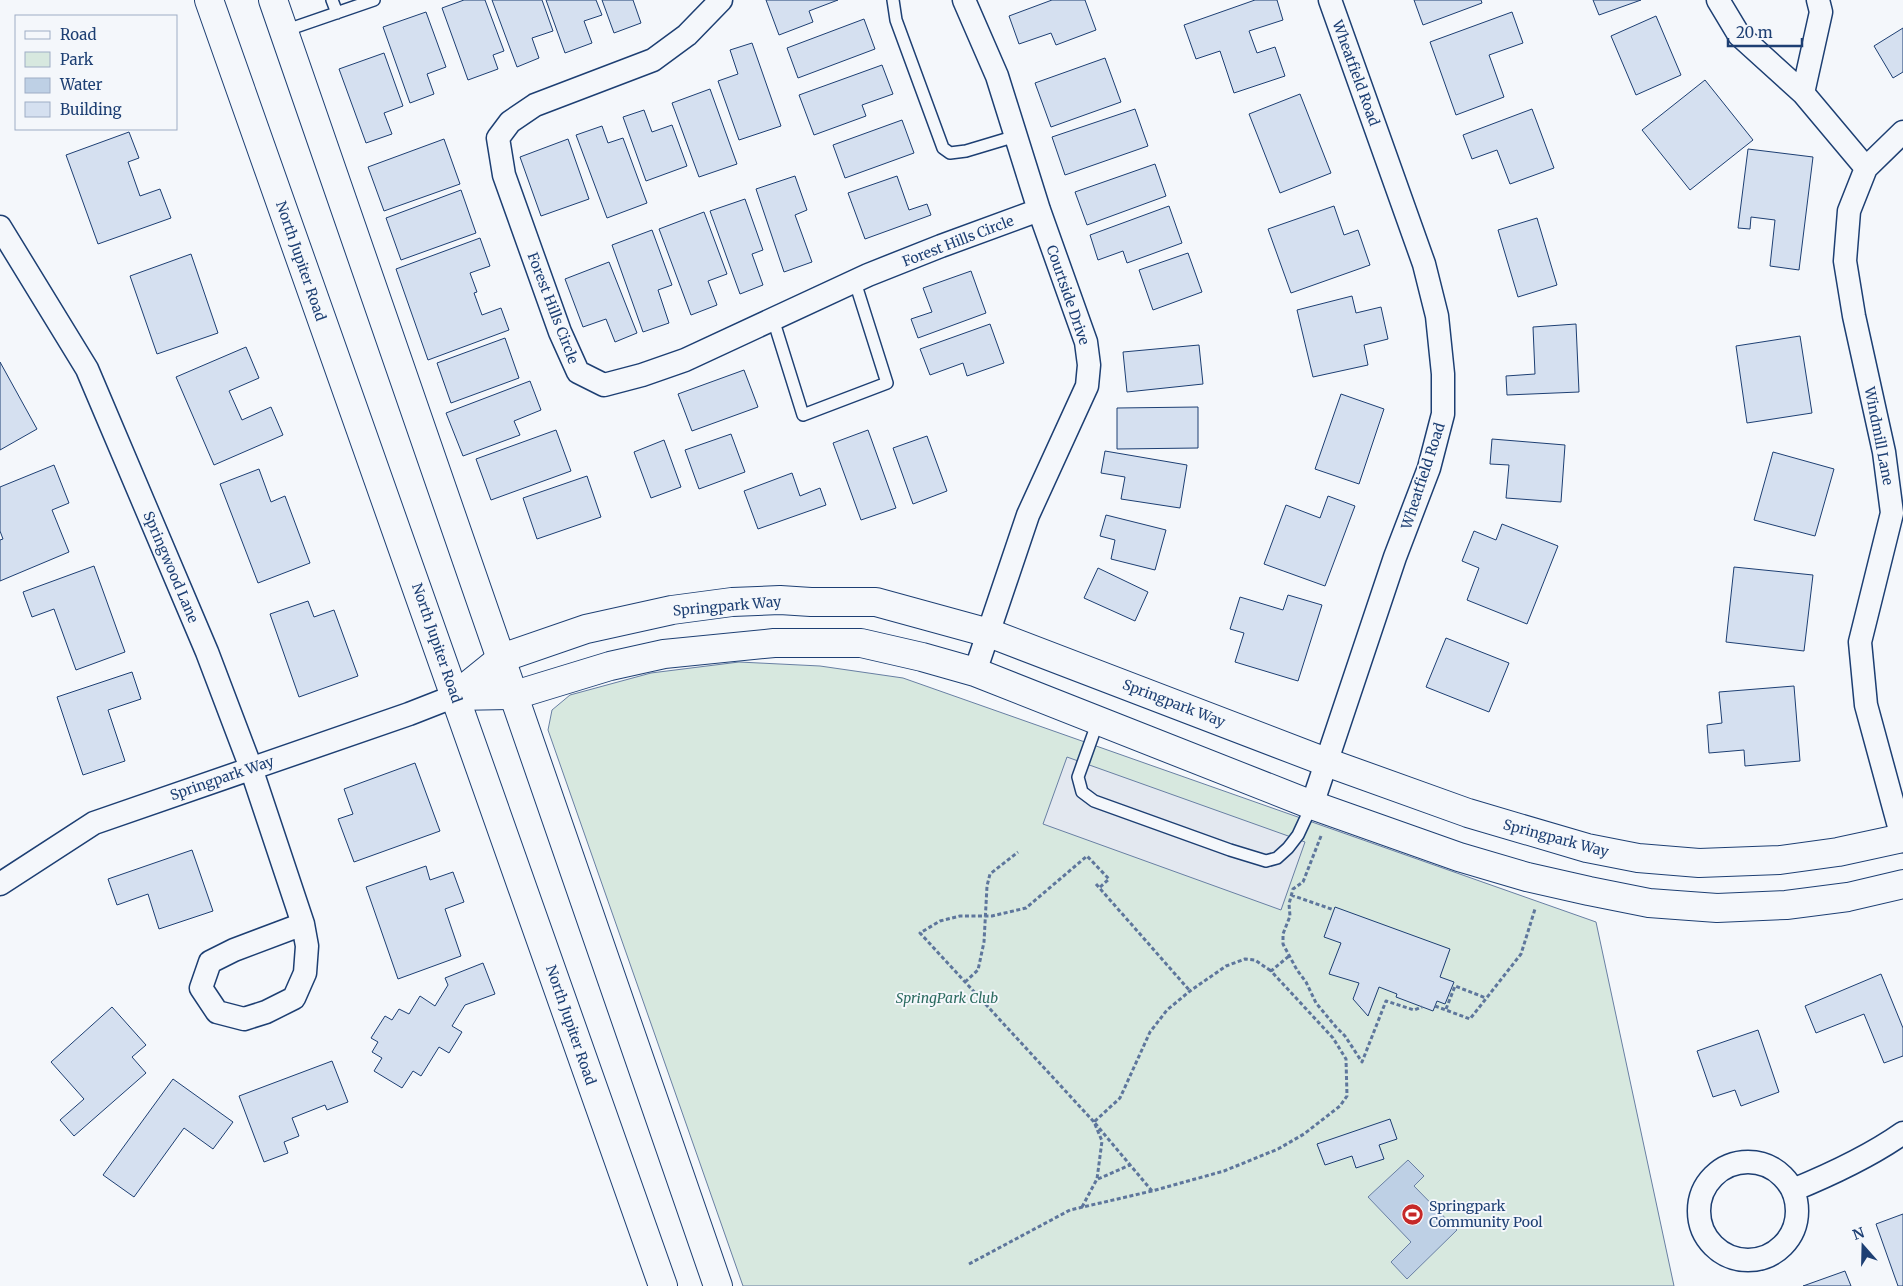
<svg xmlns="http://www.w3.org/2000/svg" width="1903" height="1286" viewBox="0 0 1903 1286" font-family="Merriweather,serif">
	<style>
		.green { fill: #d7e8df; stroke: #687fa3 }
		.parking { fill: #e3e8f0; stroke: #687fa3 }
		.water { fill: #bed0e5; stroke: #687fa3 }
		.building { fill: #d5e0f0; stroke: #1d3f73 }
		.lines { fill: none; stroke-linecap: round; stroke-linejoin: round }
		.lane-casing { stroke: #1d3f73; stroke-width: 14 }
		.street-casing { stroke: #1d3f73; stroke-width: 25 }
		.secondary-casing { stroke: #1d3f73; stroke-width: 30 }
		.primary-casing { stroke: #1d3f73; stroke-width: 30 }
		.path { stroke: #5e769c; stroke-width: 3; stroke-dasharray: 4 2.5; stroke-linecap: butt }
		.lane { stroke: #f4f7fb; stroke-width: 11 }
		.street { stroke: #f4f7fb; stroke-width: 22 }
		.secondary { stroke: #f4f7fb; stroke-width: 28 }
		.primary { stroke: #f4f7fb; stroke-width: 28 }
		.labels { text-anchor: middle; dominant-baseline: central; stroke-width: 4; stroke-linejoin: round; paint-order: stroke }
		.street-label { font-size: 14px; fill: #1d3f73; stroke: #f4f7fb }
		.park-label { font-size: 14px; font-style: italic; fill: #2c6c60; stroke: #f4f7fb }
		.poi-label { font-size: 14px; fill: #1d3f73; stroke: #f4f7fb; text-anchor: start }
	</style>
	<rect width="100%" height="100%" fill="#f4f7fb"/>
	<path class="green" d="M739,662L820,666L903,678L1596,922L1674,1286H743L548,730L552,710L570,695L651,673Z"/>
	<path class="parking" d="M1067,757L1305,842L1281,910L1043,824Z"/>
	<path class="water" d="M1408,1160L1424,1176L1414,1186L1457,1230L1407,1279L1391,1262L1411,1242L1368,1197Z"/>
	<path class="building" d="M464,0H485L504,51L493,55L498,69L468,80L442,8Z
		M492,0H542L553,31L532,38L539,58L517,67Z
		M546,0H596L602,15L584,21L592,43L565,53Z
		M602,0H633L641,23L614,33Z
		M766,0H838L809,11L813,22L779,35Z
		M1052,0H1085L1096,30L1056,45L1051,33L1019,44L1009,16Z
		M1255,0H1277L1283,20L1249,31L1257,53L1275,47L1285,76L1234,93L1220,51L1196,59L1184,25Z
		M1414,0H1481L1482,3L1423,25Z
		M1593,0H1641L1599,15Z
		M426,12L446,67L427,74L434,94L410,103L383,27Z
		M1512,12L1523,43L1489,55L1504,97L1456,115L1430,42Z
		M1656,16L1681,75L1636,95L1611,36Z
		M864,19L875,49L798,78L787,48Z
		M1903,28V72L1893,78L1874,46Z
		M752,43L781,126L739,140L718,81L738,74L730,50Z
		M384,53L403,106L384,113L392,134L366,143L339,69Z
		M1105,58L1121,102L1051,127L1035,83Z
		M882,65L893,94L862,105L866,116L814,135L799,95Z
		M1705,80L1753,140L1690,190L1642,130Z
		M710,89L737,164L699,177L672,103Z
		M1300,94L1331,173L1280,193L1249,114Z
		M1135,109L1148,146L1065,175L1052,137Z
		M1532,109L1554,168L1510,184L1497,150L1472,159L1463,135Z
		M644,110L652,132L672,125L687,166L646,181L623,117Z
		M902,120L914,153L845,178L833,145Z
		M602,126L608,143L623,138L647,203L607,218L576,135Z
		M129,132L139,158L128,162L140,196L160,189L171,218L98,244L66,155Z
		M444,139L460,184L384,211L368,167Z
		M568,139L589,199L541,216L520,157Z
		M1748,149L1813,157L1799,270L1770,266L1775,220L1751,217L1750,229L1738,228Z
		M1155,164L1166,196L1087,225L1075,192Z
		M795,176L807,210L795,215L812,262L784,272L756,189Z
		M897,176L909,210L927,204L931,215L865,239L848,193Z
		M461,190L476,233L401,260L386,218Z
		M745,199L763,250L752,254L763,285L740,294L710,211Z
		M1169,206L1182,243L1127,263L1123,251L1098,260L1090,235Z
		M1334,206L1344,235L1358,230L1370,265L1291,293L1268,229Z
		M704,212L727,274L708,281L717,305L691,315L659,229Z
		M1537,218L1557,285L1518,297L1498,230Z
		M652,230L672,285L658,290L669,323L643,332L612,245Z
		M480,238L490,266L470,273L477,292L474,293L482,315L501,308L509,330L428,360L396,269Z
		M1188,253L1202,292L1153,310L1139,270Z
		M191,254L218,333L157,354L130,276Z
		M609,262L637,333L615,342L606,319L583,327L565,279Z
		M971,271L986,313L918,338L911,319L932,312L923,288Z
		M1352,296L1356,313L1381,307L1388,339L1364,345L1368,365L1313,377L1297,310Z
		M990,324L1004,363L967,376L963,363L930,375L920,349Z
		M1576,324L1579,392L1507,395L1506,376L1535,374L1533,327Z
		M1800,336L1812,413L1747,423L1736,346Z
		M505,338L519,378L451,403L437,363Z
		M1199,345L1203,384L1127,392L1123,352Z
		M246,347L259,378L229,391L242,420L271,407L283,435L214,465L176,377Z
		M0,362L37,429L0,450Z
		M744,370L758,407L692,431L678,394Z
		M530,381L541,410L514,421L520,435L463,456L446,413Z
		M1341,394L1384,409L1359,484L1315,469Z
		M1198,407V448L1117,449V408Z
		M556,430L571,471L491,500L476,459Z
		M868,430L896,508L861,520L833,443Z
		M731,434L745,472L699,489L685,450Z
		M927,436L947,491L913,504L893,448Z
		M1492,439L1565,445L1561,502L1506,498L1509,465L1490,464Z
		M664,440L681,487L651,498L634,452Z
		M1105,451L1187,465L1180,508L1121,499L1125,477L1101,473Z
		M1773,452L1834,469L1815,536L1754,520Z
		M54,465L69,503L52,510L69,552L0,581V540L3,539L0,531V487Z
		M259,469L271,502L285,496L310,563L258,583L220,484Z
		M792,473L800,496L820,488L826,505L758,529L744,491Z
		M587,476L601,517L537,539L523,498Z
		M1328,496L1355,506L1325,586L1264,564L1286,505L1320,518Z
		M1106,515L1166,530L1155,570L1111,559L1115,540L1100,536Z
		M1502,524L1558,546L1527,624L1467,600L1479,568L1462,561L1474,531L1496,540Z
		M94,566L125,652L76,670L54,609L32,617L23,592Z
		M1734,567L1813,575L1804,651L1726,642Z
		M1098,568L1148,592L1135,621L1084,598Z
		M1288,595L1322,605L1298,681L1235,662L1244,633L1230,629L1240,597L1283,610Z
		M308,601L314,617L334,610L358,676L299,697L270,614Z
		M1446,638L1509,663L1489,712L1426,687Z
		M132,672L141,699L108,710L125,761L83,775L57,697Z
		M1794,686L1800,761L1745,766L1744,750L1709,753L1707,725L1722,723L1719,692Z
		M415,763L440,831L354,862L338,819L353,814L344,789Z
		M192,850L213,911L159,929L148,894L117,905L108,879Z
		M426,866L430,880L453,872L464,902L445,909L461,956L398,979L366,887Z
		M1335,907L1450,949L1440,977L1454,982L1445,1004L1437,1001L1433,1011L1396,997L1397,994L1379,987L1368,1016L1353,999L1359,983L1329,974L1341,943L1324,937Z
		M483,963L495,994L465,1005L452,1026L462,1032L449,1053L439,1047L421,1076L413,1071L402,1088L374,1071L382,1058L372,1052L378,1042L371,1038L385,1016L392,1020L399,1009L409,1014L420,996L435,1006L448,985L445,978Z
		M1881,974L1903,1028V1056L1884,1063L1864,1014L1816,1033L1805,1006Z
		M112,1007L146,1045L132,1057L146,1073L74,1136L60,1120L84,1099L51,1062Z
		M1758,1030L1779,1092L1741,1106L1735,1090L1713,1097L1697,1051Z
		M332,1061L348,1102L327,1110L325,1105L292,1118L299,1136L284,1142L288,1153L264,1162L239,1096Z
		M173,1079L233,1122L213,1149L184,1128L134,1197L103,1175Z
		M1390,1119L1397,1139L1379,1145L1384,1159L1356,1168L1352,1156L1325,1165L1317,1144Z
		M1903,1214V1286H1898L1876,1224Z
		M1845,1271L1851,1286H1803Z"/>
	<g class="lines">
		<defs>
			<path id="lane" d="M332,0L337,13
				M893,0L896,20L943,148L950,153L966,151L1016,136
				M284,31L374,0
				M773,319L803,415L887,383L855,282
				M1098,721L1078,777L1082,792L1094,801L1230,850L1266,861L1277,858L1288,848L1298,835L1312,805"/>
			<path id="street" d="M721,0L687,35L653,60L535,105L510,122L498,138L504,175L560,332L578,372L604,385L642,375L685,360L868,275L941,246L1039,210
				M964,0L997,76L1039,210L1086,342L1089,365L1087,386L1028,515L975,672
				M1718,0L1739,35L1803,93L1821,12L1818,0
				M1803,93L1866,168
				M1903,132L1866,168L1849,211L1845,261L1854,316L1884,452L1892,513L1860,642L1866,705L1903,841
				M0,227L87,369L207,652L251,768L303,924
				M1312,805L1395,557L1429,468L1443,414V374L1437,316L1424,264L1330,0
				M0,884L94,823L409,714L455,696
				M303,924L307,946L305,973L294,998L266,1012L244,1019L217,1012L201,988L210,962L234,950Z
				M1699 1211a49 49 0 1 1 98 0a49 49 0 1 1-98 0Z
				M1793,1190C1832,1174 1869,1157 1903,1133"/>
			<path id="secondary" d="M455,696L502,658L586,629L672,610L732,602L780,600L811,602H876L989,633L1326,762L1468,813L1587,848L1638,858L1699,863L1780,860L1838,852L1903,838
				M455,696L515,695L610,666L664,654L774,643H861L922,657L975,672L1312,805L1459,857L1527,877L1589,891L1649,903L1717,908L1786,905L1848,897L1903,884"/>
			<path id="primary" d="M209,0L663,1286
				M273,0L718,1286"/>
		</defs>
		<use href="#lane" class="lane-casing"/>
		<use href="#street" class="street-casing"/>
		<use href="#secondary" class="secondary-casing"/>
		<use href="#primary" class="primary-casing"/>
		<path class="path" d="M1321,836L1303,882L1293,889L1289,904L1290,916L1283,934V944L1297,970L1306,982L1316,1003L1336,1027L1345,1036L1362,1062L1386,1001L1414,1010L1422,1007
			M1096,884L1190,991
			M1291,895L1334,910
			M965,982L978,970L984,942L987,886L990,874L1018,852
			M1435,1006L1470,1019L1521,954L1535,909
			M1446,1009L1455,986L1486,998
			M1098,1179L1130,1165
			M1152,1191L1094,1122L1120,1098L1150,1032L1167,1010L1190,991L1226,966L1245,959L1255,960L1271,971
			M1082,1207L1097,1179L1102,1141L1094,1122L920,933L940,921L960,916H992L1026,908L1087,856L1109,879L1099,888
			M969,1264L1070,1210L1152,1191L1224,1171L1278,1149L1304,1134L1340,1106L1347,1096L1346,1059L1333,1038L1271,971L1289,956"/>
		<use href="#lane" class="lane"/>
		<use href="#street" class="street"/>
		<use href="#secondary" class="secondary"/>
		<use href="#primary" class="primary"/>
	</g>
	<defs>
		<symbol id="stadium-disc" viewBox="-11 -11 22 22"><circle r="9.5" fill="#c62828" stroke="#f4f7fb"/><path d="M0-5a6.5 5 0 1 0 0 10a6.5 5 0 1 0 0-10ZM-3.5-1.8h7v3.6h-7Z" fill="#fff"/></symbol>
	</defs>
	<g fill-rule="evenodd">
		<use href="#stadium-disc" x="1400" y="1202" width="25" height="25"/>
	</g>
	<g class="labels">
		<g class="street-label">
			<text transform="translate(1356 73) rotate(70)">Wheatfield Road</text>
			<text transform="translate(958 241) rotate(-21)">Forest Hills Circle</text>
			<text transform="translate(301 261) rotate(71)">North Jupiter Road</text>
			<text transform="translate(1068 295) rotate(71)">Courtside Drive</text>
			<text transform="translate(553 308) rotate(69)">Forest Hills Circle</text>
			<text transform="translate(1879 436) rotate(79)">Windmill Lane</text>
			<text transform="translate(1423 476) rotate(-72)">Wheatfield Road</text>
			<text transform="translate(171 567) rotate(67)">Springwood Lane</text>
			<text transform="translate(727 606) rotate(-5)">Springpark Way</text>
			<text transform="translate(437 643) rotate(71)">North Jupiter Road</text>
			<text transform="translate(1174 703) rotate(21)">Springpark Way</text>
			<text transform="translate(222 778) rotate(-19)">Springpark Way</text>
			<text transform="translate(1556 838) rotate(15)">Springpark Way</text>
			<text transform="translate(571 1025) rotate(71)">North Jupiter Road</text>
		</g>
		<g class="park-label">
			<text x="947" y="998">SpringPark Club</text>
		</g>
		<g class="poi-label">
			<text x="1429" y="1206">Springpark<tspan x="1429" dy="16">Community Pool</tspan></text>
		</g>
	</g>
	<rect x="15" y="15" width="162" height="115" fill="#f4f7fb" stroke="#9eadc5"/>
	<rect x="25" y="31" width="25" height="8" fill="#f4f7fb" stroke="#9eadc5"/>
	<text x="60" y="40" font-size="15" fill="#1d3f73">Road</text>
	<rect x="25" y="52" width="25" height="15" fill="#d7e8df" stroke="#9eadc5"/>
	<text x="60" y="65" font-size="15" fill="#1d3f73">Park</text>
	<rect x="25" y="78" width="25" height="15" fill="#bed0e5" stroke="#9eadc5"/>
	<text x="60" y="90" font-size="15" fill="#1d3f73">Water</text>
	<rect x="25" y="102" width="25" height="15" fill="#d5e0f0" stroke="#9eadc5"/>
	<text x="60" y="115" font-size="15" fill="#1d3f73">Building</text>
	<g transform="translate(1863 1246) rotate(340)" stroke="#f4f7fb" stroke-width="4" paint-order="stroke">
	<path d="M0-4L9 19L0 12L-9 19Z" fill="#1d3f73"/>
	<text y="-8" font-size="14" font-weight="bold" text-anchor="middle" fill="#1d3f73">N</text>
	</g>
	<path d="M1728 38v8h74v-8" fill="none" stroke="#1d3f73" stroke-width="2.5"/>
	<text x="1736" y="38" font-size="15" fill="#1d3f73" stroke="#f4f7fb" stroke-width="4" paint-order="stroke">20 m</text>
</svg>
